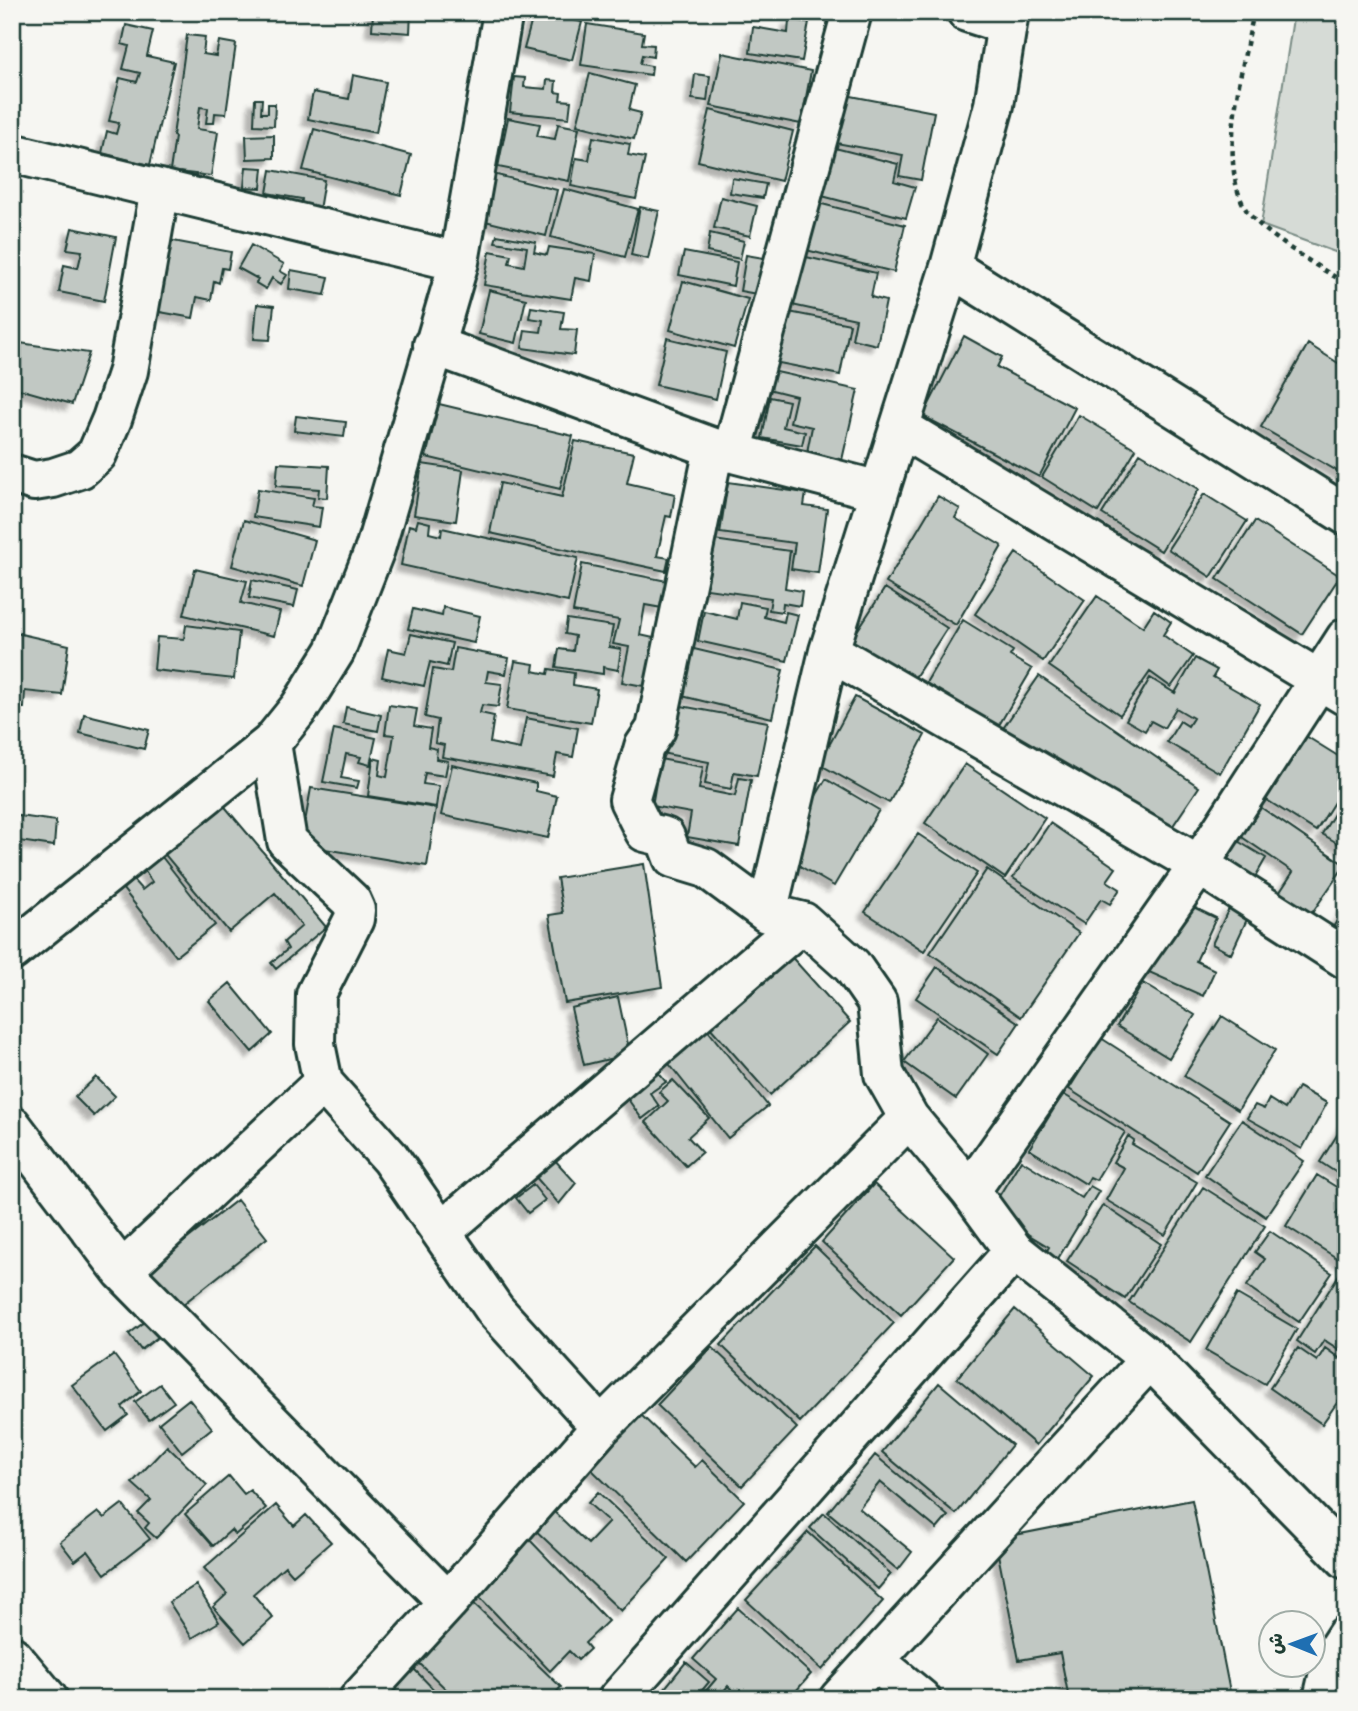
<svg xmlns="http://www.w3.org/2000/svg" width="1358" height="1711" viewBox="0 0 1358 1711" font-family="'Playpen Sans','Playpen Sans Arabic',sans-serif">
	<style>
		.green { fill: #d6dbd6; stroke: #7a8c85; stroke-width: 2 }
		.building { fill: #c1c8c3; stroke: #1f3d34; stroke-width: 2; filter: url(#shadow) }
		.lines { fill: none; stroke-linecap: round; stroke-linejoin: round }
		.street-casing { stroke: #1f3d34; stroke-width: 44 }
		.path { stroke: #1f3d34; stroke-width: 4.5; stroke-dasharray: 5 5; stroke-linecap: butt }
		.street { stroke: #f6f6f2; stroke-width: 38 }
	</style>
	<defs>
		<filter id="shadow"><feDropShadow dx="-6" dy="6" stdDeviation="2" flood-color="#0004"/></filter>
	</defs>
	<rect width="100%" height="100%" fill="#f6f6f2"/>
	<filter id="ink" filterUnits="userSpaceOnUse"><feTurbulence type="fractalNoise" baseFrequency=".0143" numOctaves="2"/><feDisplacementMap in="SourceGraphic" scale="14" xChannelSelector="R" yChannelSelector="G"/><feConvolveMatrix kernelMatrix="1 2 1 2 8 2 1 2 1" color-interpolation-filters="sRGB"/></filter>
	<g filter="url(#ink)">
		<path class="green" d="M1294,12H1346V256L1261,225Z"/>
		<path class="building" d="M373,12H411L410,33L372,30Z
			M534,12L582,22L572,60L524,49Z
			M789,20L809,22L802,61L750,53L753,27L788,33Z
			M587,24L644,33L642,44L654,45L653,57L642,55L640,64L652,66L651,75L581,65Z
			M126,25L153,31L147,56L174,62L150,165L102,153L107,131L116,134L119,123L109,121L120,78L137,82L140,73L123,69L129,46L122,44Z
			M187,35L205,37L203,54L216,56L219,41L236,44L226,114L215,113L214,123H206L208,108L200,107L197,129L218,132L211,176L170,171L175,137L173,136Z
			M722,53L811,71L801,124L711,106Z
			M590,73L635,85L629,110L641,113L634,139L577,125Z
			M695,74L710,76L707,101L692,99Z
			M353,75L386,82L376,133L308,119L313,92L349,99Z
			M514,77L525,78L524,87L546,89L547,80L556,81L555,92L561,93L560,100L571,101L569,118L510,112Z
			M846,95L934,112L921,180L899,176L903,155L836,143Z
			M255,99H262L261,113H268V104H275L274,126L254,125Z
			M710,110L793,131L781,181L698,161Z
			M508,118L540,124L537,136L555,139L558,124L579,128L569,181L498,167Z
			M314,129L411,155L401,195L303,170Z
			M274,135V158L247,159L246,136Z
			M593,137L630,144L628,155L645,158L636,199L571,186L576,158L589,160Z
			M835,148L898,164L894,181L915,187L906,218L822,196Z
			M246,167L263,168L261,188L244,187Z
			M271,170L324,180L319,210L301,207L302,199L267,193Z
			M493,174L557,190L546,236L481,220Z
			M732,178L766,184L763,198L730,193Z
			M564,189L638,209L625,257L551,237Z
			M721,197L757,206L750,236L714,228Z
			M818,203L905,225L894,272L806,250Z
			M640,207L659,211L648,259L631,255Z
			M72,228L116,237L104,301L59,292L64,265L78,268L82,251L67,249Z
			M710,233L744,241L740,259L707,252Z
			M497,235L536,242L534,252L547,255L549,247L595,254L591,281L575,278L571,299L484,285L490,251L511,255L509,263L524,266L527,247L495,242Z
			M163,239L231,252L228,269L222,268L219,283L214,281L211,300L197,297L193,318L149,310Z
			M251,245L284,264L280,271L287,275L281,284L272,278L266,289L256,283L258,279L238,268Z
			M684,252L737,262L733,286L679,275Z
			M746,255L764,258L757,294L740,291Z
			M802,256L876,273L871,297L886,301L877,345L852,339L856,319L792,305Z
			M291,270L329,277L325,295L289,289Z
			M683,281L748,299L734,348L670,330Z
			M489,290L526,299L516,343L479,334Z
			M257,304L274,306L270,340L254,339Z
			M531,307L564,312L561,329L577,330L574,355L522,348L525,330L541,332L543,320L529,318Z
			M784,311L850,324L840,375L774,362Z
			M964,336L1002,357L997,367L1075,408L1039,477L923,416Z
			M667,338L726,352L716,399L656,385Z
			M20,343L89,353L72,404L12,387V355L21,356Z
			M1308,344L1346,368V476L1261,427Z
			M772,371L858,390L842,460L807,452L812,427L790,422L796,396L768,389Z
			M770,397L789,401L783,427L805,432L802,445L762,438Z
			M439,404L573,436L560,489L426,457Z
			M1079,415L1136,449L1098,512L1042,477Z
			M296,416L346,422L344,437L294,431Z
			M575,441L634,453L627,483L675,494L671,517L666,516L657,556L669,558L666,571L490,533L500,483L562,497Z
			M1140,453L1199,489L1161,551L1102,514Z
			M278,463L329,466L327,498L318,497L319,489L276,486Z
			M422,464L463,470L456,521L414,515Z
			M728,482L806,493L804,506L827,509L818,573L791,569L795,543L720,533Z
			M258,489L314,498L312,506L322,507L319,527L253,517Z
			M1204,494L1247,521L1211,577L1168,549Z
			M938,496L960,509L955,518L1002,546L956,625L886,583Z
			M244,520L315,540L303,586L232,566Z
			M418,520L430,523L429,533L441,536L442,528L578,558L568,602L401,565L409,525L416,527Z
			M1255,521L1340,576L1302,634L1217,579Z
			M714,540L790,551L785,588L802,591L800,606L783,603L782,612L769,610L771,598L707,589Z
			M1016,553L1085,600L1043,661L975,614Z
			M582,564L667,581L662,608L645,605L640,635L658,639L649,687L622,682L629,647L613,644L619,620L573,612Z
			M195,569L247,581L241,603L280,612L274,636L184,615Z
			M252,580L298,590L294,607L249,598Z
			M885,588L947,628L910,685L848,645Z
			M1097,596L1143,627L1154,610L1171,622L1163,635L1193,656L1171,687L1150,672L1120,715L1049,666Z
			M740,602L766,607L764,617L784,622L786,612L798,615L787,661L698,641L704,611L737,619Z
			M443,607L480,616L474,643L408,629L413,609L442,616Z
			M567,619L613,626L609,647L621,649L618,670L603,667V674L556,667L559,649L573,651L575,636L565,634Z
			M963,620L1013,651L1010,656L1032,669L992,737L920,693Z
			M186,625L239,632L234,679L154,670L157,637L184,639Z
			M12,632L69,645L62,695L25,691L24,708H12Z
			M411,634L452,643L447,666L430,662L424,686L382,677L388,649L406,653Z
			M455,648L509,658L506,674L488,671L486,682L502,684L498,707L482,705L480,713L494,716L490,743L520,749L526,718L578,728L573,757L557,754L553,776L442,757L444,745L435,743L438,720L425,717L433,669L451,672Z
			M694,649L783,670L772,718L682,696Z
			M1195,658L1217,670L1213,677L1260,704L1220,773L1167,742L1180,721L1188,726L1193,718L1176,708L1164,728L1151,721L1145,731L1126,720L1150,678L1175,693Z
			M515,661L534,664L533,671L548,674L549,669L574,673L573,685L597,689L591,723L507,709Z
			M1039,676L1199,787L1162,842L1002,730Z
			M855,697L925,735L889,803L819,764Z
			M389,705L417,709L414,726L431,729L428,747L437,749L436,759L448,761L445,776L425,773L423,784L439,786L436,807L368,796L373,758L381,760L379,775L387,777L394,735L385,734Z
			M676,705L768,722L757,776L734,772L731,789L705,784L709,762L666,754Z
			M346,707L381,715L378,731L343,724Z
			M84,714L149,730L144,749L80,733Z
			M334,729L376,738L370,765L359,762L361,757L346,754L341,778L359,781L357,788L323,782Z
			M1301,733L1346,761V783L1316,831L1262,797Z
			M660,759L703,767L699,789L735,796L739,778L751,780L739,846L687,837L691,813L652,806Z
			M965,764L1045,818L1005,878L925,823Z
			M452,765L536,783V791L557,796L548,838L441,815Z
			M826,779L879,810L834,886L781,855Z
			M311,788L436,808L427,866L301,845Z
			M1346,794V848L1322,834Z
			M221,802L326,927L276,969L271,963L288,949L284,942L302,926L275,893L229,932L162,851Z
			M1256,804L1345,865L1305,923L1274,901L1293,872L1236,833Z
			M12,815L56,821L54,846L12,840Z
			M1050,823L1116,868L1107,881L1120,889L1110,904L1101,899L1084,924L1013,878Z
			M918,834L977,873L924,951L865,912Z
			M1231,837L1266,858L1250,886L1215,865Z
			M162,857L215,925L176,956L123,889L133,880L142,890L152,882L144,870Z
			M644,864L662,987L565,1003L549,915L563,913L557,878Z
			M987,869L1079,933L1021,1017L930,953Z
			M1181,901L1216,918L1196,961L1215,970L1203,996L1149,972Z
			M1230,906L1249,915L1231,954L1212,944Z
			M1346,906V949L1327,937Z
			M788,953L850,1022L770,1095L709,1026Z
			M937,967L1019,1023L998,1054L916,998Z
			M230,983L272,1034L252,1052L209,1001Z
			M1143,983L1195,1015L1169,1058L1117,1026Z
			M618,997L630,1054L584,1065L571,1008Z
			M1222,1016L1275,1050L1238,1110L1184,1076Z
			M937,1017L988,1054L956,1099L904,1062Z
			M706,1028L768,1106L728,1138L666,1060Z
			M1101,1038L1230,1121L1197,1172L1069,1089Z
			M657,1071L666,1082L650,1093L659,1106L642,1119L625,1095Z
			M96,1077L115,1096L94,1116L75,1097Z
			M673,1080L709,1118L688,1137L702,1152L686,1166L646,1122L668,1101L659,1092Z
			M1298,1087L1327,1103L1302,1149L1247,1118L1255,1105L1264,1109L1269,1099L1285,1109Z
			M1063,1094L1125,1132L1096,1180L1090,1177L1086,1184L1029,1149Z
			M1242,1120L1304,1161L1266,1217L1205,1175Z
			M1346,1121V1179L1320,1162Z
			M1128,1136L1134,1140L1132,1144L1197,1182L1165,1235L1106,1200L1124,1168L1113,1162Z
			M553,1158L576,1183L559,1204L534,1175Z
			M1021,1160L1082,1198L1090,1186L1099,1191L1051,1270L1040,1262L1049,1247L990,1211Z
			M1317,1175L1346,1193V1199L1336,1214L1346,1221V1258L1343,1262L1286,1226Z
			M874,1184L954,1257L901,1315L822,1242Z
			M533,1185L545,1200L528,1213L516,1198Z
			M1203,1187L1265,1226L1191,1342L1129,1302Z
			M237,1200L267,1238L173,1312L143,1274Z
			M1103,1205L1161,1244L1125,1299L1067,1261Z
			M1270,1231L1332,1273L1299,1322L1247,1286L1265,1259L1255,1252Z
			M815,1246L894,1323L800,1422L721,1345Z
			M1340,1273L1346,1276V1354L1324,1340L1315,1354L1297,1341Z
			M1237,1294L1297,1329L1265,1384L1206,1350Z
			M1015,1309L1094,1376L1036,1445L957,1378Z
			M146,1321L158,1337L141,1350L129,1334Z
			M712,1347L797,1428L742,1486L657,1405Z
			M1298,1348L1317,1361L1325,1348L1346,1363V1390L1322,1424L1270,1388Z
			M114,1355L141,1391L122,1407L128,1415L107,1431L72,1385Z
			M939,1383L1012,1445L956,1514L882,1452Z
			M160,1384L174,1402L149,1420L135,1402Z
			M189,1399L212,1428L182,1452L159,1423Z
			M639,1413L695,1467L702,1460L744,1501L686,1562L589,1467Z
			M167,1446L207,1485L156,1538L145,1528L149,1523L138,1513L151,1500L132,1483Z
			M875,1455L948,1516L937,1529L880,1482L859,1508L912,1552L898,1570L828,1512Z
			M229,1476L244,1494L250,1490L266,1508L235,1535L231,1530L213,1546L185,1514Z
			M598,1492L669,1559L621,1611L531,1526L549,1507L588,1544L609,1522L588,1503Z
			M1192,1500L1230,1692L1195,1699H1069L1060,1653L1019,1660L995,1539Z
			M122,1504L150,1539L105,1574L88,1551L75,1561L60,1542L98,1512L104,1518Z
			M276,1505L294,1526L306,1515L331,1542L293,1575L285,1566L253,1594L273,1618L245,1643L213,1607L227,1594L204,1568Z
			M824,1513L891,1574L878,1589L810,1528Z
			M808,1532L883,1601L822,1670L746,1600Z
			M526,1536L608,1621L585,1643L590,1649L578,1660L569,1651L550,1671L472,1589Z
			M196,1585L219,1622L192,1638L169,1602Z
			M466,1596L561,1687L550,1699H456L411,1655Z
			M738,1608L811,1674L789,1699H742L728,1686L717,1699H699L716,1679L693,1659Z
			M686,1662L709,1682L695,1699H656Z
			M414,1669L443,1699H384Z"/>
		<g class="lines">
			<defs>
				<path id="street" d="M967,12L1007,25
					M12,153L459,262
					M950,267L1346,515
					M433,345L714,448L879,491
					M901,428L1346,696
					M714,448L656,729L644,747L629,800L645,832L665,837L673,858L706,868L767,913L803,922L852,966L877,1002L884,1074L909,1118L970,1191L1014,1251L1150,1359L1346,1559
					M732,453L852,12
					M12,474L34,481L53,478L80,469L97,454L112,419L128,371L160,189
					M829,651L1199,865L1346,959
					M271,743L287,841L351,901L355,910L354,919L316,994L315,1044L323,1083
					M767,913L829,651L950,267L994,105L1009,12
					M12,951L271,743L300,707L335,651L375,549L459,262L503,12
					M12,1126L122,1271L448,1602
					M970,1191L1199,865L1346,638
					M122,1271L323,1083L390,1158L441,1232
					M601,1427L495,1310L441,1232L803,922
					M12,1656L48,1699
					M875,1661L921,1699
					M359,1699L448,1602L601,1427L909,1118
					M618,1699L1014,1251
					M839,1699L1150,1359
					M1323,1699L1333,1656L1346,1636"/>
			</defs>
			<use href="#street" class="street-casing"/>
			<path class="path" d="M1254,12C1243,64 1216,165 1247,211C1261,232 1322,270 1346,283"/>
			<use href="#street" class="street"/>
		</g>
	</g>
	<rect width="1358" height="1711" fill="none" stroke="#f6f6f2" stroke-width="42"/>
	<rect x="21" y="21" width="1316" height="1669" fill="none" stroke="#1f3d34" stroke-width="2.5" filter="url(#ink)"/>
	<g transform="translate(1292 1644) rotate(271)"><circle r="33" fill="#f6f6f2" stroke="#a0aca6" stroke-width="2"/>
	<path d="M0-5L12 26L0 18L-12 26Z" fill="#1f6fb2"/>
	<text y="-10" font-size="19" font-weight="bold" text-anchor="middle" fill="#1f3d34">ش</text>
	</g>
</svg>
